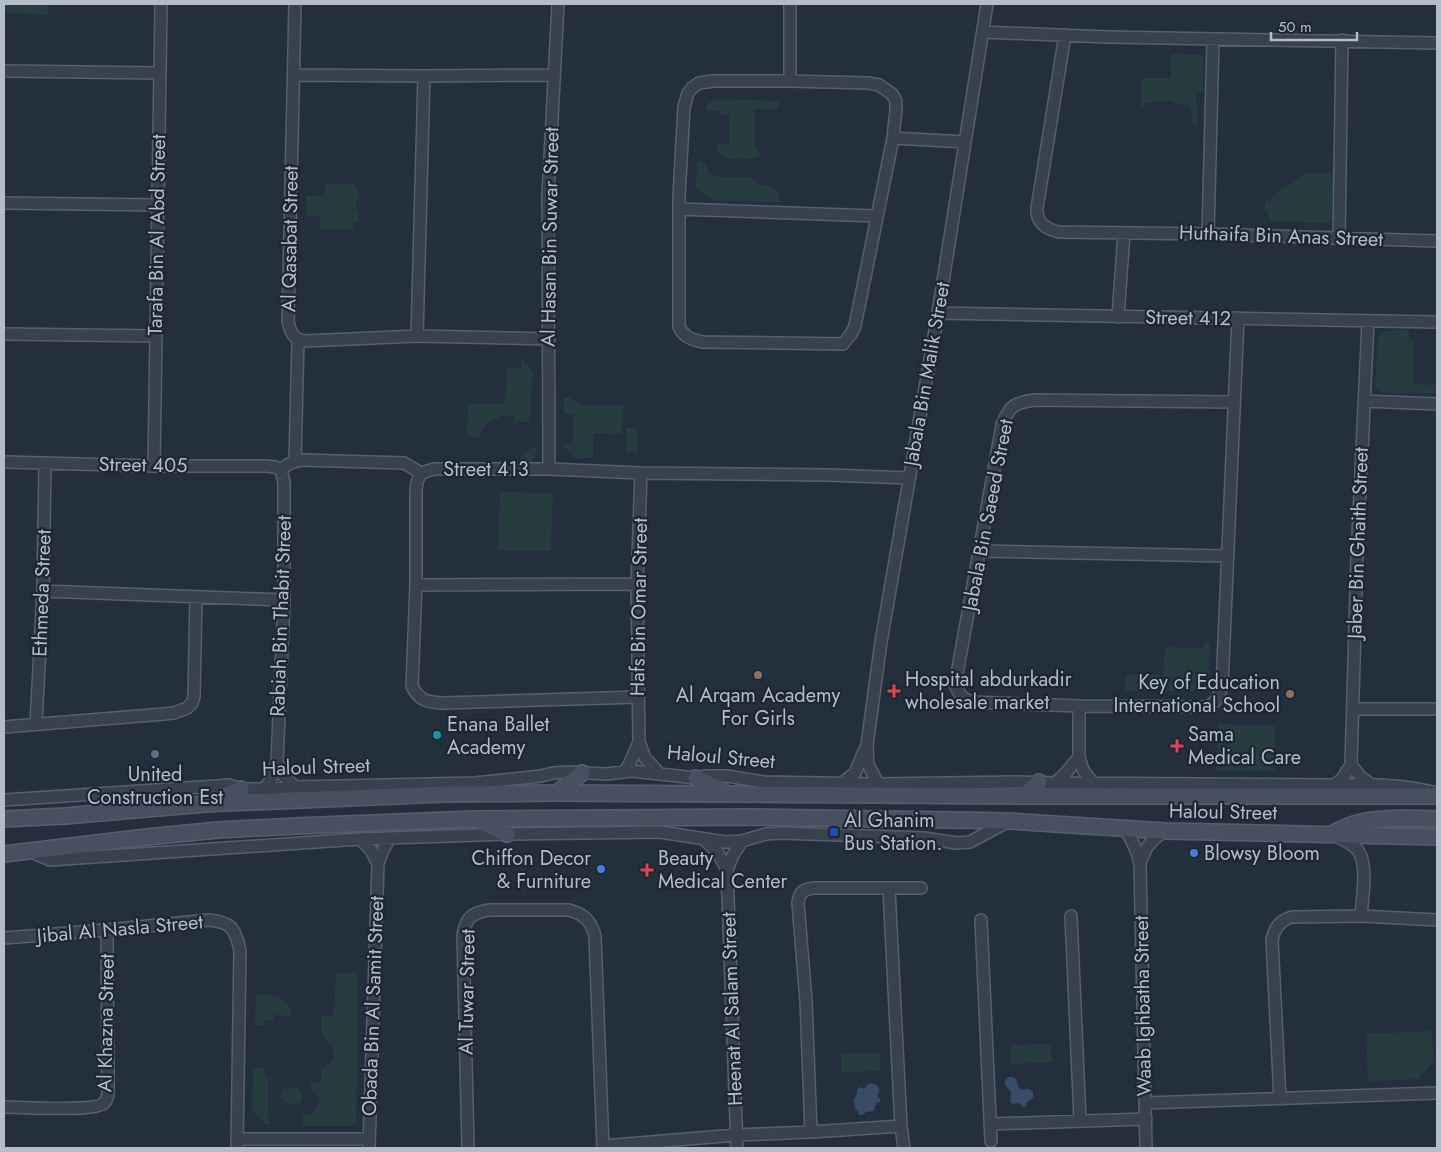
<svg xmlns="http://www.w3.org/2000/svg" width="1441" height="1152" viewBox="0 0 1441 1152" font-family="Jost,sans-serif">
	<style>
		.green { fill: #263c3f }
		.water { fill: #394c67 }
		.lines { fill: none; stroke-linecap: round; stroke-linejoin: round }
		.minor-casing { stroke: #565f6c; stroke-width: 14 }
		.secondary-casing { stroke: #565f6c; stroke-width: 18 }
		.minor { stroke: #38414e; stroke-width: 11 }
		.secondary { stroke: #465061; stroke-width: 15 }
		.education-dot { fill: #8d6e63; stroke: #1d2633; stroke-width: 2 }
		.health-dot { fill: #e0444e; stroke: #1d2633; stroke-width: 2 }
		.culture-dot { fill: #0f9aa8; stroke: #1d2633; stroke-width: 2 }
		.service-dot { fill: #5c6f8a; stroke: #1d2633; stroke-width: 2 }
		.transit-dot { fill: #1a4fb4; stroke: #1d2633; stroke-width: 2 }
		.shop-dot { fill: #3f7fe0; stroke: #1d2633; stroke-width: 2 }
		.labels { text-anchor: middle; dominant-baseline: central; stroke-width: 4.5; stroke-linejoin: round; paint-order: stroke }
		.street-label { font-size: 20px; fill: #b4bcc9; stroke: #1d2633 }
		.poi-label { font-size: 20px; fill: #b4bcc9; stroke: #1d2633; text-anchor: start }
	</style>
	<rect width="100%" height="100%" fill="#242f3e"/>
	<path class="green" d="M4,4H49L48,15L4,13Z
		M1171,54L1203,55V92H1196L1197,123L1193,124L1190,105L1174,104V101H1153L1152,103H1145V108H1141L1142,78H1171Z
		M715,99L778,101V109H754L755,147L759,151L760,154L758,157C747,160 716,163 717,145L729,144V115H722L720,111L705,110L708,104Z
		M697,161L704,163L710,173L720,178L752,177C755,179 757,184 761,186C762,186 767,185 769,186C776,187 779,196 780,202L714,201L696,189Z
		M1333,173L1332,220L1330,223L1269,221V212L1265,211V201H1270L1282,187L1290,185L1303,174Z
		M325,184H353L359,189V198L356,199V211H359L358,222H353V229H320V216H306V196H324Z
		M1409,330V340L1414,341V384L1437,385V393L1389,394L1381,392L1375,387L1378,337C1385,328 1398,330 1409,330Z
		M521,357L533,372L529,422H515L514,416H498V419C486,419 483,427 479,437H467L468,404H504L505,401L507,368H521Z
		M564,398H571L583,405H623L622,434L593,433V458H575L563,444L573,443L574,414H564Z
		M626,428H637V453H626Z
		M536,446C538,461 528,466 515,463L531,448Z
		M500,492L553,493L551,551L498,550Z
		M1204,643H1210L1209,678L1195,691H1126V675H1163L1165,647L1204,648Z
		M1218,724L1275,726L1274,771L1216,770Z
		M336,973H358L356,1123L353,1126H303V1115L312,1114L318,1104L319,1096L311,1089V1083H321V1069C324,1066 330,1064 332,1061C339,1052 328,1040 321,1035V1016H334Z
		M256,994C271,994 291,997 292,1016L274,1015L273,1021L263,1020V1025H255Z
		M1431,1031L1434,1061L1418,1079L1368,1081L1366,1034Z
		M1051,1044L1052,1062L1011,1064L1010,1045Z
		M880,1053V1071L841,1072V1054Z
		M253,1068H265V1074L268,1080V1113L270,1124H265L252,1109Z
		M292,1087C299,1088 303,1091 302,1099L299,1104C282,1107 272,1090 292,1087Z"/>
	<path class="water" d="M1008,1077H1013L1016,1079L1019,1088L1021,1090L1029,1089L1033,1092V1098L1027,1102L1026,1106L1023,1107L1019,1103L1012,1104L1010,1102L1011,1092C1007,1087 1001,1084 1008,1077Z
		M871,1083C878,1084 882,1090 877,1096L880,1099V1102L876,1103L874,1111L866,1112L862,1115H859L857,1110L855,1109L854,1099L857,1094V1089L861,1087L864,1089L867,1085Z"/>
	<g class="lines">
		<defs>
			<path id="minor" d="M295,4L288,322C291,333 293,339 305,341L417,336L549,339
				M983,32L1108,37L1437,43
				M1065,35L1037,208C1036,223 1046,229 1059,232L1208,234L1437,241
				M4,71L159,73
				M294,75L424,76L553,75
				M713,81H790L868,83L879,85L892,94L896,101V110L893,138L855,326L851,334L843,344L703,342C692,340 684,337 679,327V196L684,107L688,93L692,88L699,83Z
				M790,81V4
				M893,138L965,142
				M4,203L158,205
				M679,209L876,216
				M1208,234L1213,39
				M1339,238L1342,40
				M938,313L1437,322
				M1118,317L1124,233
				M4,334L155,336
				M417,336L424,76
				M1364,401L1437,404
				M1234,402L1035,400C1014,403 1010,405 1002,425L955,685C959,694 962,699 972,702L1079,706L1206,707C1216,704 1219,696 1222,687L1238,318
				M295,461L298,340
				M4,462L154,466H266L275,467L281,470
				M154,466L161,4
				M549,469L548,195L558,4
				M281,470C287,464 293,461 302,460L404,463L421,473
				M421,473L434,469H549L641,473L828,475L909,478
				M421,473L417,482L416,491V585L412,686C420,702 428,702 444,703L638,697
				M641,473L637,584L639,742L645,758L658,772
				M980,551L1227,556
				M416,585L637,584
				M43,591L284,600
				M1079,706V757L1083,770L1093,783
				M1353,709H1437
				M36,723L43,591L45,463
				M4,727L164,714L174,713L187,708L192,703L194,696L196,597
				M277,762L282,774L295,787
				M1351,765L1360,776L1370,784
				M625,771L629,765L639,742
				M842,783L855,773L865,749
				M1055,783L1065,774L1079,757
				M878,784L868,764L867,745L881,642L938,313L987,4
				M1334,785L1342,779L1351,765L1357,557L1368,321
				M264,789L270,781L277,762L284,600V482L281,470
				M4,800L216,786L229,785L241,789H264L295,787L475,783L541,776L553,773L569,772L606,774L632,771L696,778L707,776H727L764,782L878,784L1017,782L1055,783L1334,785C1368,784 1400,784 1433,792
				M1125,829C1133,841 1137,850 1140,864L1146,1148
				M1336,836C1343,840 1351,843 1357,849C1369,863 1362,899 1361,916
				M360,839L371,850L378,864
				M705,840L718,853L727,870
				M29,851L50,860L360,839L507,834L660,832L725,842L742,841L766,834L782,833L924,838L957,843L970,842L1009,821
				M1140,863C1146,846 1150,841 1165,831
				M889,889L901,1126L904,1148
				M1071,916L1080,1120
				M981,920L991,1141
				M4,938L107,930L209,920C231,922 235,928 240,950L237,1148
				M1280,1099L1272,940C1274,929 1280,920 1292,917L1361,916L1437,920
				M1145,1103L1437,1093
				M4,1107C20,1107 96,1112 104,1103C109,1098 108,1090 108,1084L107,930
				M990,1124L1146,1119
				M811,1132L806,1001L798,903C799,893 803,889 814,888H921
				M237,1139H368
				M603,1146L736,1135L811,1132L901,1126
				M369,1148L378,864L383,850L390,838
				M468,1148L463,935C466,917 472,913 489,910H569C584,914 591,921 595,936L603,1148
				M737,1148L727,870L733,855L742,841"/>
			<path id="secondary" d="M696,778L723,791
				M557,793L582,773
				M1023,796L1039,782
				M217,799L241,789
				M4,819L65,816L205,804L444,794L557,793L1023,796H1437
				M477,820L507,834
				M1335,832C1343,828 1351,824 1361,822C1384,817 1413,818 1437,819
				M4,854L147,837L218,830L296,826L474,819L752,817L952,820L1009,821L1165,831L1437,837"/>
		</defs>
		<use href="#minor" class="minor-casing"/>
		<use href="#secondary" class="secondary-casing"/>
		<use href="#minor" class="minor"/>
		<use href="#secondary" class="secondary"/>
	</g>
	<g class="education-dot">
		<circle cx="758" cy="675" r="5"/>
		<circle cx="1290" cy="694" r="5"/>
	</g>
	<g class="health-dot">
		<path d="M891.5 683.5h5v5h5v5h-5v5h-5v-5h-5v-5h5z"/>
		<path d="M1174.5 738.5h5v5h5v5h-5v5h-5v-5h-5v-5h5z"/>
		<path d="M644.5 862.5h5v5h5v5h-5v5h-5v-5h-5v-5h5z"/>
	</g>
	<circle class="culture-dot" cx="437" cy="735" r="5"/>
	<circle class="service-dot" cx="155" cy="754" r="5"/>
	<rect class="transit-dot" x="829" y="827" width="10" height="10" rx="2.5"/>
	<g class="shop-dot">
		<circle cx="1194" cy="853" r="5"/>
		<circle cx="601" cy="869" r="5"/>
	</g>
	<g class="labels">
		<g class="street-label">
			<text transform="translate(157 235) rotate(-89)">Tarafa Bin Al Abd Street</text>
			<text transform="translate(1281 236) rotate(2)">Huthaifa Bin Anas Street</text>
			<text transform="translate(550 237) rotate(-89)">Al Hasan Bin Suwar Street</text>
			<text transform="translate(290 239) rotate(-89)">Al Qasabat Street</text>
			<text transform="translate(1188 318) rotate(1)">Street 412</text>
			<text transform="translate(927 374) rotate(-80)">Jabala Bin Malik Street</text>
			<text transform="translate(143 465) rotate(1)">Street 405</text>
			<text x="486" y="469">Street 413</text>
			<text transform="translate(988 515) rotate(-79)">Jabala Bin Saeed Street</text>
			<text transform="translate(1358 543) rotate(-88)">Jaber Bin Ghaith Street</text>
			<text transform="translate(42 593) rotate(-88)">Ethmeda Street</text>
			<text transform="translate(639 607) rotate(-89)">Hafs Bin Omar Street</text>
			<text transform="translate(281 616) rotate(-88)">Rabiah Bin Thabit Street</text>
			<text transform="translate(721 757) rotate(5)">Haloul Street</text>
			<text transform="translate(316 767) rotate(-2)">Haloul Street</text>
			<text transform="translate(1223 812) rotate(1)">Haloul Street</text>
			<text transform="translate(120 929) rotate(-5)">Jibal Al Nasla Street</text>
			<text transform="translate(467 992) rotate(-89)">Al Tuwar Street</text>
			<text transform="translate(373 1006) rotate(-88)">Obada Bin Al Samit Street</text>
			<text transform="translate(1143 1006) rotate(-91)">Waab Ighbatha Street</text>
			<text transform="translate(732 1009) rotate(-92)">Heenat Al Salam Street</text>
			<text transform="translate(106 1023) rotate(-89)">Al Khazna Street</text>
		</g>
		<g class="poi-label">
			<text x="905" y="679">Hospital abdurkadir<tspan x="905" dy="23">wholesale market</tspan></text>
			<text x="1280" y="682" text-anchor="end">Key of Education<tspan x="1280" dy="23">International School</tspan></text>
			<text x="758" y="695" text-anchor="middle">Al Arqam Academy<tspan x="758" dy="23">For Girls</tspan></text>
			<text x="447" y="724">Enana Ballet<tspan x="447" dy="23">Academy</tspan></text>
			<text x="1188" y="734">Sama<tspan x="1188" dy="23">Medical Care</tspan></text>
			<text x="155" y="774" text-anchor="middle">United<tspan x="155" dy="23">Construction Est</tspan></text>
			<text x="844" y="820">Al Ghanim<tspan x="844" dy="23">Bus Station.</tspan></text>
			<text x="1204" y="853">Blowsy Bloom</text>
			<text x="591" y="858" text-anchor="end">Chiffon Decor<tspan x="591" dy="23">&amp; Furniture</tspan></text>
			<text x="658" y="858">Beauty<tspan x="658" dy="23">Medical Center</tspan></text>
		</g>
	</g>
	<rect width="1441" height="1152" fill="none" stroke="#b4bcc9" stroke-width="10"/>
	<path d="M1271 32v8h86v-8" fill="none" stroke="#b4bcc9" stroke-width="2.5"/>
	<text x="1278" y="32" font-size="15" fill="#b4bcc9" stroke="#1d2633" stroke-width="4" paint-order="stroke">50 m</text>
</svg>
